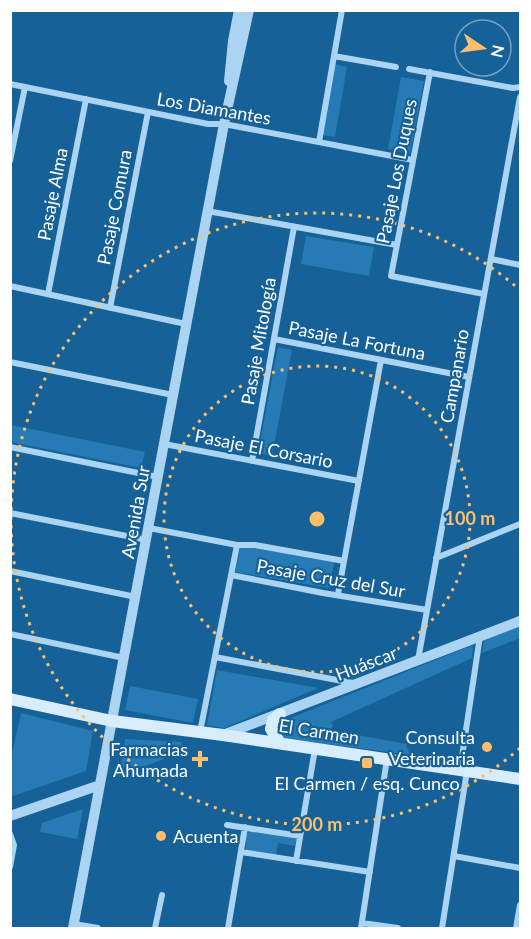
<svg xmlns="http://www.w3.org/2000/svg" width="531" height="939" viewBox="0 0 531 939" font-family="Lato,sans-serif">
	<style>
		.green { fill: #267bb5 }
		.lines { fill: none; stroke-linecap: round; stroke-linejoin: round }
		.minor { stroke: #aad4f2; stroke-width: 6 }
		.tertiary { stroke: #aad4f2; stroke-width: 10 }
		.secondary { stroke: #d8edfc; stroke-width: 12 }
		.ring { fill: none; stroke: #ffbf6a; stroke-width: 3; stroke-dasharray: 3 6 }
		.poi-dot { fill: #ffbf6a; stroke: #166198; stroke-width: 2 }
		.labels { text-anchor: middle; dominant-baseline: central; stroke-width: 4.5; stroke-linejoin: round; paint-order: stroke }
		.street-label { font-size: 18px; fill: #fff; stroke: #166198 }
		.poi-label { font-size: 18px; fill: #fff; stroke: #166198; text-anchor: end }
		.centre { fill: #ffbf6a; stroke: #166198; stroke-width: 3 }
		.ring-label { font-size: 18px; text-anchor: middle; font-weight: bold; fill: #ffbf6a; stroke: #166198; stroke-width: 4.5; stroke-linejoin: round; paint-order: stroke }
	</style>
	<rect width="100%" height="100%" fill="#166198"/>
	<path class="green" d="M334,64L347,67L335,137L322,135Z
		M401,77L424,81L410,153L388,149Z
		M306,236L374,247L369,276L301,264Z
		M278,347L292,350L272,456L258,453Z
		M11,425L145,452L141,468L11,442Z
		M241,543L335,559L329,588L235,572Z
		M520,625V638L482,653L484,640Z
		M473,645L472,658L331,722L333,725L331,730L406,744L410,755L283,738L281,729L283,721Z
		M217,670L318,688L224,728L207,725Z
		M130,686L198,699L193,723L125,710Z
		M21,713L93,731L86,771L13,796C5,773 16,737 21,713Z
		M125,739L181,742L183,751L119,777Z
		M83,809L77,839L40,832L42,823Z
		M251,831L297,839L295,846L278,843L276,855L246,850V834Z"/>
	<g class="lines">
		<path class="minor" d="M334,56L396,67
			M409,69L513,88L520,87
			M430,72L391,276L484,294
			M10,84L208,124H224L413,160
			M319,142L342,10
			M10,161L25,87
			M207,211L397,245
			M491,259L520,265
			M10,286L186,324
			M48,294L86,99
			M110,308L148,112
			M274,339L469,377
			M10,362L173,395
			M164,444L359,481
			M10,447L158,477
			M252,461L294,227
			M10,513L147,540
			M149,528L237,545H255L344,561
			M436,558L520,524
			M10,571L136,597
			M231,575L323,593L427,610
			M338,594L381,360
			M10,634L124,658
			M215,657L353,683
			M418,660L520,97
			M200,732L237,545
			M460,770L480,636
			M227,825L300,836
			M10,834L14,845L10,867
			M241,852L370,872
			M454,856L520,868
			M296,861L315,749
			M362,923L398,928
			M74,924L98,928
			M155,928L162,895
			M228,928L245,827
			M361,928L387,759
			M442,928L467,771
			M516,928L520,905"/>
		<path class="tertiary" d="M229,81L233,41L239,10
			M223,735L520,621
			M10,816L100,785
			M73,928L224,124L249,10"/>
		<path class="secondary" d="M10,699L112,721L223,735L520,779
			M280,743L271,729L273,720L280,714"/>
	</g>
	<g class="ring">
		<circle cx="317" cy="519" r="153"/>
		<path d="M520 748A306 306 0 1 1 520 290"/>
	</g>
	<g class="poi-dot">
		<circle cx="487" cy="747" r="6"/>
		<path d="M197 750h6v6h6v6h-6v6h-6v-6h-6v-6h6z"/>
		<rect x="361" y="757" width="12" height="12" rx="3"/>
		<circle cx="161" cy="836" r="6"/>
	</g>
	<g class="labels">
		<g class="street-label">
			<text transform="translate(214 108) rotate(10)">Los Diamantes</text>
			<text transform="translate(396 171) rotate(-79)">Pasaje Los Duques</text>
			<text transform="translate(52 194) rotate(-79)">Pasaje Alma</text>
			<text transform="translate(114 207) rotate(-79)">Pasaje Comura</text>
			<text transform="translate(357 340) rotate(11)">Pasaje La Fortuna</text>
			<text transform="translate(258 341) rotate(-80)">Pasaje Mitología</text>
			<text transform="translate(454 376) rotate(-80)">Campanario</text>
			<text transform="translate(264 448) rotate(11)">Pasaje El Corsario</text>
			<text transform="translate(135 512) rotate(-80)">Avenida Sur</text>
			<text transform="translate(331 578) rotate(10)">Pasaje Cruz del Sur</text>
			<text transform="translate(366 663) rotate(-21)">Huáscar</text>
			<text transform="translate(319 731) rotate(9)">El Carmen</text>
		</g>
		<g class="poi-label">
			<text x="475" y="737">Consulta<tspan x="475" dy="21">Veterinaria</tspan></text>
			<text x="188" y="749">Farmacias<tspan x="188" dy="21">Ahumada</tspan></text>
			<text x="367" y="783" text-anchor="middle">El Carmen / esq. Cunco</text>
			<text x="173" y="836" text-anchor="start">Acuenta</text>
		</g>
	</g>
	<circle cx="317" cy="519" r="9" class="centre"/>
	<g class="ring-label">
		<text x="470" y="525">100 m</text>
		<text x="317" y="831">200 m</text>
	</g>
	<rect width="531" height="939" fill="none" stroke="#ffffff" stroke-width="24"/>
	<g transform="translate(483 48) rotate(103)"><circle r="28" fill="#166198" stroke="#73a0c1" stroke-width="1.5"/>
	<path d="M0-4.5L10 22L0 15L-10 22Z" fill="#ffbf6a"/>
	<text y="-9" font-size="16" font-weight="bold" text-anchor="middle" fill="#ffffff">N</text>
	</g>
</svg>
